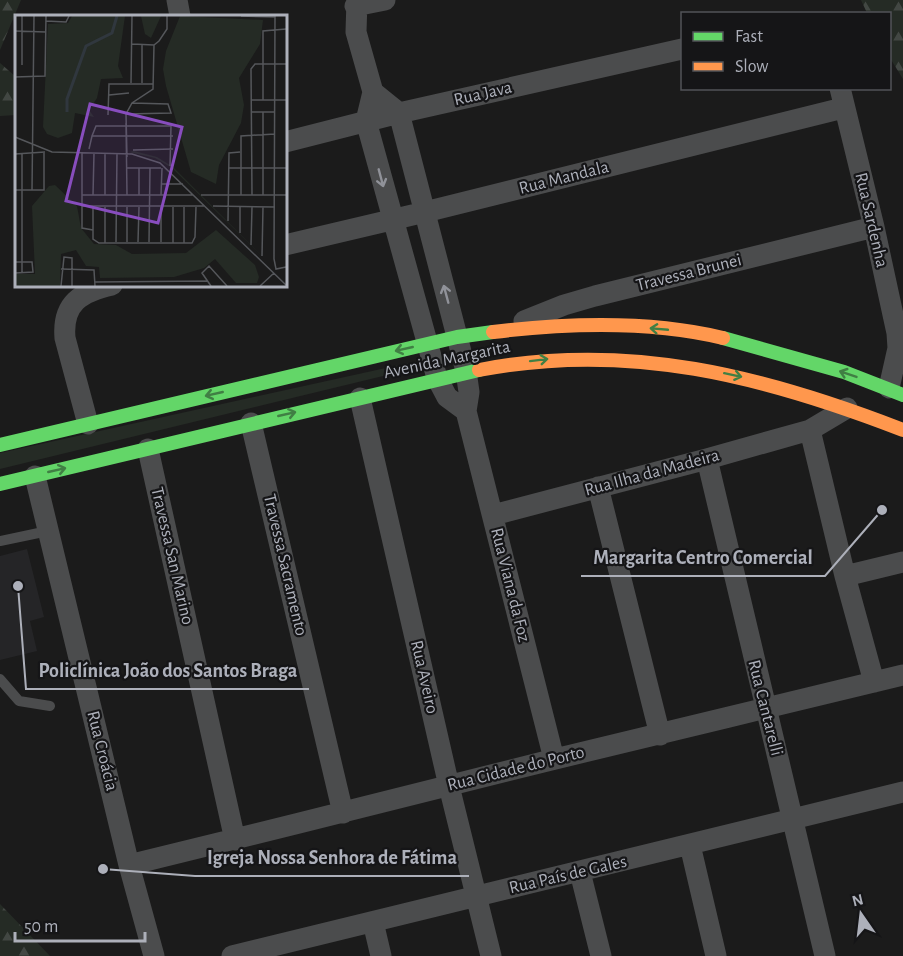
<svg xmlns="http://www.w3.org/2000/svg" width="903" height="956" viewBox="0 0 903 956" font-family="'Alegreya Sans',sans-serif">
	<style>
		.built { fill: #252527 }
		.green { fill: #252b25 }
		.forest { fill: url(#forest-firs) }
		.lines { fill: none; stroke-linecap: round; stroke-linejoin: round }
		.lane { stroke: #4b4c4d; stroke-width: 10 }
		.street { stroke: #4b4c4d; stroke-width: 21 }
		.fast { stroke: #63d668; stroke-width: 14 }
		.slow { stroke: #ff974d; stroke-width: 14 }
		.oneway { stroke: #909299 }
		.oneway2 { stroke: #407f44 }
		.labels { text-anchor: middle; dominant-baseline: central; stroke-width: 4.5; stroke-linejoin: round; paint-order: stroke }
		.street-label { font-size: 18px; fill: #adb0ba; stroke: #151517 }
		.inset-river { fill: none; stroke: #30373e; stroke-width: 3 }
		.inset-road { fill: none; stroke: #55575b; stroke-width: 1.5 }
		.view { fill: #884dbe; fill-opacity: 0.15; stroke: #884dbe; stroke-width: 3 }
		.inset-edge { fill: none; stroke: #adb0ba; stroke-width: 3 }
		.leader { fill: none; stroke: #adb0ba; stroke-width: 2 }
		.callout-dot { fill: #adb0ba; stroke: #151517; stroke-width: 2 }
		.callout-label { font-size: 20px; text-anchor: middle; font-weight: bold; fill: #adb0ba; stroke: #151517; stroke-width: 4.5; stroke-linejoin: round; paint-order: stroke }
	</style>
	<defs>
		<pattern id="forest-firs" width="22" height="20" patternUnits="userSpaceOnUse" patternTransform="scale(1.5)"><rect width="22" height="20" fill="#252b25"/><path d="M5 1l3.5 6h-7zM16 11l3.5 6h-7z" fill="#424743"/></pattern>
	</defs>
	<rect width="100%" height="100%" fill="#1b1b1b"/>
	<path class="built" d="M27,549L44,617L30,621L37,651L0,660V556Z"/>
	<path class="green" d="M413,362L412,369L0,469V453Z"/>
	<path class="forest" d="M0,0H21L0,50Z
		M861,0H903V79L890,58V14L867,13Z
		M0,63L16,77V115L0,116Z
		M0,904L50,956H0Z"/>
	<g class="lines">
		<path class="lane" d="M0,541L48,531
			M0,679L19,701L50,706"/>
		<path class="street" d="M177,0L180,16
			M357,0L356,32L373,92L366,121L437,378L447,397L466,411
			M355,6L385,0
			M840,88L874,227L897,333L898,348L889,388
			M373,92L399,113L466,371L469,392L466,411L554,759
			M285,142L399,113L682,49
			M285,245L425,212L843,108
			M524,321L564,305L595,296L874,227
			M360,398L449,786L491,956
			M847,408L810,430L845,576L874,682
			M251,423L343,813
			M88,424L65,338C62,303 81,292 112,285
			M148,449L235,840
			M707,459L825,956
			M35,476L129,865L154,956
			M598,487L660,735
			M493,515L707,459L810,430
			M845,576L903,562
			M690,845L716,956
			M129,865C270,831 410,795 551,760C668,731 786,704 903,675
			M580,872L601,956
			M373,922L381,956
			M232,956L903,792"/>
		<path class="fast" d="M723,338L844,372L903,395
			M0,445L457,337L493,332
			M0,484L479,370"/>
		<path class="slow" d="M493,332C568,323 649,320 723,338
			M479,370C628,341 764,376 903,430"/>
	</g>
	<defs><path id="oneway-shaft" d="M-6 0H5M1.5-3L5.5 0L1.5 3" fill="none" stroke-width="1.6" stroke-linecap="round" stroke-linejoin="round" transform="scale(1.5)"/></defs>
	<g class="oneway">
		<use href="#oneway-shaft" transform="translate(381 178) rotate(75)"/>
		<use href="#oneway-shaft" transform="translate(446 294) rotate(-105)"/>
	</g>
	<g class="oneway2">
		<use href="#oneway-shaft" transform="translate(659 329) rotate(-175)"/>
		<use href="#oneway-shaft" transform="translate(404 349) rotate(167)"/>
		<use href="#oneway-shaft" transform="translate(539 360) rotate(-7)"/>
		<use href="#oneway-shaft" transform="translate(848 374) rotate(-161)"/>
		<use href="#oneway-shaft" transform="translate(733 375) rotate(12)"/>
		<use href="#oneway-shaft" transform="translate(214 394) rotate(167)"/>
		<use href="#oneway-shaft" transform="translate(287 414) rotate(-13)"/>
		<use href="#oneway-shaft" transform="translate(57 470) rotate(-13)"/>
	</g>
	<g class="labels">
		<g class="street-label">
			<text transform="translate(483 94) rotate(-13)">Rua Java</text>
			<text transform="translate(564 178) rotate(-14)">Rua Mandala</text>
			<text transform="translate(871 220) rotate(77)">Rua Sardenha</text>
			<text transform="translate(689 273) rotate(-14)">Travessa Brunei</text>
			<text transform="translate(447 360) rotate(-12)">Avenida Margarita</text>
			<text transform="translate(652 473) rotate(-15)">Rua Ilha da Madeira</text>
			<text transform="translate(172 556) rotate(77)">Travessa San Marino</text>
			<text transform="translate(285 565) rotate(77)">Travessa Sacramento</text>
			<text transform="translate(510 585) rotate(76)">Rua Viana da Foz</text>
			<text transform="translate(424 677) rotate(77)">Rua Aveiro</text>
			<text transform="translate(765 708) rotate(76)">Rua Cantarelli</text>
			<text transform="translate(102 751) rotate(76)">Rua Croácia</text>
			<text transform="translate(516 769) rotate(-14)">Rua Cidade do Porto</text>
			<text transform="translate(568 875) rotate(-13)">Rua País de Gales</text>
		</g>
	</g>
	<g transform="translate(15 15)">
		<rect width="272" height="272" fill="#1b1b1b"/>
		<path d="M119,136L142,142L158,152L254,248L157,153L140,143L114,137Z" fill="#252b25"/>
		<path d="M57,1H110L103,51L108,63L86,64L82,83L74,95L79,102L60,98L57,118L43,123L32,119L28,112L33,9L53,8ZM126,1H146L136,23L130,19ZM165,1L248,5L245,29L224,63L229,90L226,108L204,150L201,169L176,157L151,71L148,54L151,36ZM40,170L62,191L66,213L79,229L101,230L117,239L171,238L201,215L240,250L244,262L242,268H221L200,244L189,253L159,262L85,263L84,252L71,251L61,235L46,239L45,271H0V259H20L17,191L34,171Z" fill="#252b25"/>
		<path class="inset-river" d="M52,97V84L71,31L97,18L102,1"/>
		<path class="inset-road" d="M226,1L260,2M260,1L259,244L261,254L271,252M31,6L51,7L54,1M0,16L31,17M117,29L139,30L144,26L152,14V1M7,50V1M0,62L30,61L31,1M116,68L117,1M127,68V29M94,80L114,78M237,85H271M248,85V16L271,14M237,97H260M248,97V180M111,99L156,98L153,89L117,88M93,100L94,69H138M111,108L112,180M77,121L81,111H156L155,151M0,122L37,137L117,139L145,148L271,270M74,134L77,121H158M118,135L158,134M67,138V213L78,215M0,139L30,137M112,142L111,99L117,88L138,74L139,30M112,153H146M124,153V180M214,153H271M146,169H168M0,175H29V138M17,175L19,1M67,180H178M78,180L79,138M90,180V138M146,180L147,153M186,180H271M226,180V121L260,119M237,180L236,54L240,49H271M67,191H190M198,191L260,192M78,192V224L84,228H177L180,222L181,192M112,192V227M146,192V227M213,206L214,138L225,137M225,218V192M101,227L102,138M123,227L124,192M134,227L135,153M90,228V192M158,228V192M169,228V192M236,230L237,192M247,241L248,192M0,247H17L18,257L0,258M46,254L79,255L80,271M7,258V139M80,267L193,266M46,271L49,242L57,243V271M196,271L187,258L194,251L212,271M245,271L259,258"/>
		<path class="view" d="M75,89L167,112L143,208L51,186Z"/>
		<rect width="272" height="272" class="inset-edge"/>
	</g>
	<path class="leader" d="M882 510L825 576H581M18 586L26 689H309M103 869L195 876H469"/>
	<g class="callout-dot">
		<circle cx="882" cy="510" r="6"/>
		<circle cx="18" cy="586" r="6"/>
		<circle cx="103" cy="869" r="6"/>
	</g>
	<g class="callout-label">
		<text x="703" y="564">Margarita Centro Comercial</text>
		<text x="168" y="677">Policlínica João dos Santos Braga</text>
		<text x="332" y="864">Igreja Nossa Senhora de Fátima</text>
	</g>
	<rect x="681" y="12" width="210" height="78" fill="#151517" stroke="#525358" stroke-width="1.5"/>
	<rect x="693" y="32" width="30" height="9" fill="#63d668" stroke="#525358" stroke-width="1.5"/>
	<text x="735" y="42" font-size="18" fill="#adb0ba">Fast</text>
	<rect x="693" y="62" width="30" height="9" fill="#ff974d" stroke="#525358" stroke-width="1.5"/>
	<text x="735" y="72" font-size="18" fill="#adb0ba">Slow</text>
	<g transform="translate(861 914) rotate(346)" stroke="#151517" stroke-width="4.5" paint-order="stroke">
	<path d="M0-4.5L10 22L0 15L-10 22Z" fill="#adb0ba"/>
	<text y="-9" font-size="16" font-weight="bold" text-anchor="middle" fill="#adb0ba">N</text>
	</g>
	<path d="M15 932v9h130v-9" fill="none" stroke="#adb0ba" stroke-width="3"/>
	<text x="24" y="932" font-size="18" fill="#adb0ba" stroke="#151517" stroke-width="4.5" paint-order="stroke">50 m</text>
</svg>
